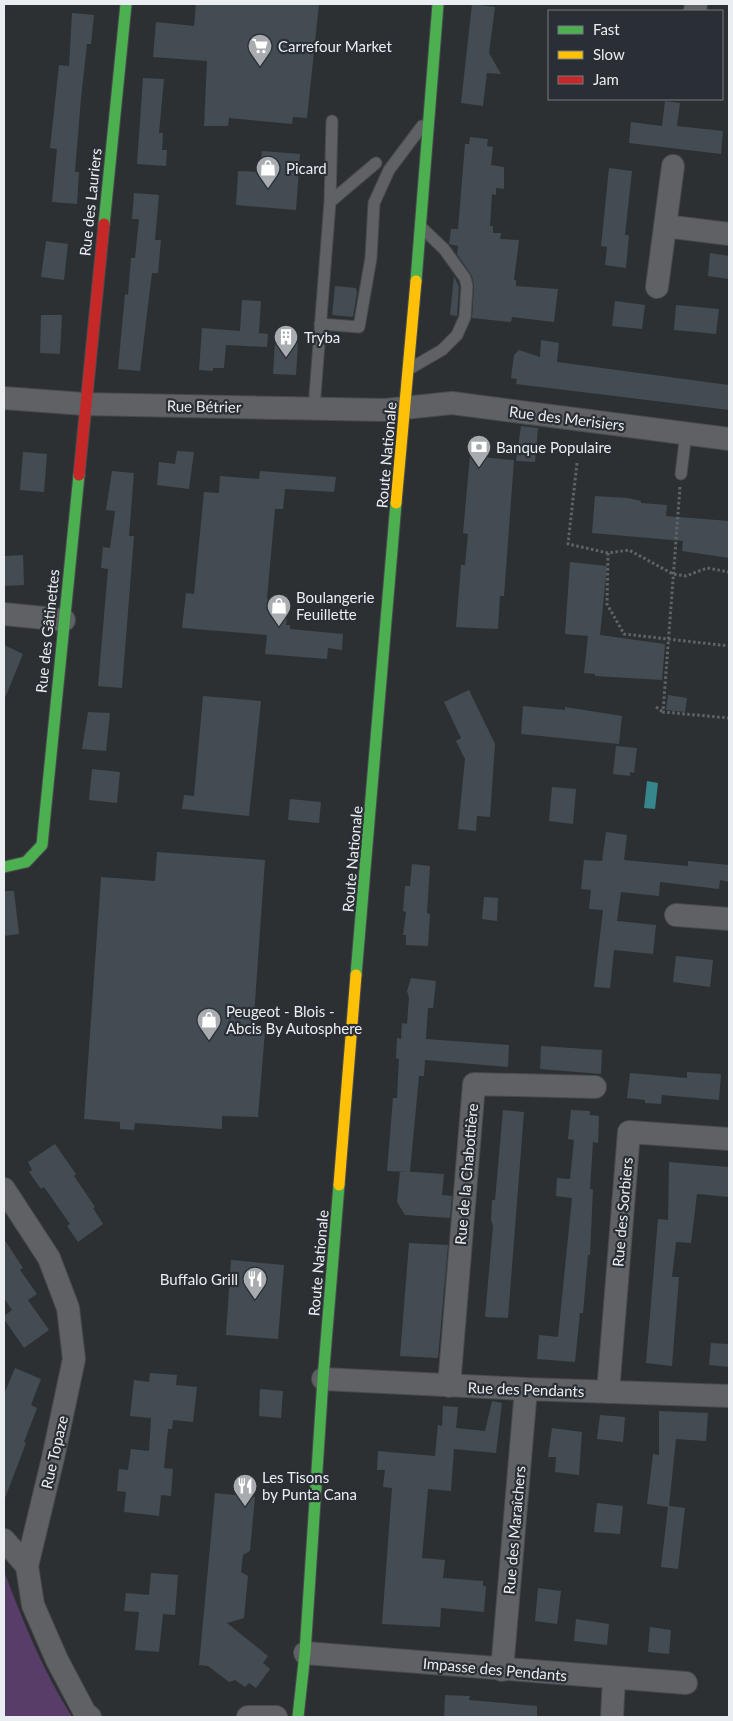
<svg xmlns="http://www.w3.org/2000/svg" width="733" height="1721" viewBox="0 0 733 1721" font-family="Lato,sans-serif">
	<style>
		.green { fill: #583d69 }
		.water { fill: #36868b }
		.building { fill: #434c52 }
		.lines { fill: none; stroke-linecap: round; stroke-linejoin: round }
		.lane-casing { stroke: #484b4e; stroke-width: 13 }
		.street-casing { stroke: #484b4e; stroke-width: 24 }
		.fast-casing { stroke: #484b4e; stroke-width: 13 }
		.slow-casing { stroke: #484b4e; stroke-width: 13 }
		.jam-casing { stroke: #484b4e; stroke-width: 13 }
		.path { stroke: #616366; stroke-width: 3; stroke-dasharray: 2.5 2.5; stroke-linecap: butt }
		.lane { stroke: #5f6164; stroke-width: 11 }
		.street { stroke: #5f6164; stroke-width: 22 }
		.fast { stroke: #4caf50; stroke-width: 11 }
		.slow { stroke: #ffc107; stroke-width: 11 }
		.jam { stroke: #c62828; stroke-width: 11 }
		.labels { text-anchor: middle; dominant-baseline: central; stroke-width: 4.5; stroke-linejoin: round; paint-order: stroke }
		.poi-label { font-size: 15px; fill: #eaedf2; stroke: #2a2f36; text-anchor: start }
		.street-label { font-size: 15px; fill: #eaedf2; stroke: #2a2f36 }
	</style>
	<rect width="100%" height="100%" fill="#2d3033"/>
	<path class="green" d="M4,1571C23,1622 43,1671 72,1717H4Z"/>
	<path class="water" d="M647,781L658,783L655,809L644,808Z"/>
	<path class="building" d="M196,4H319L307,118L293,117L292,124L229,118L228,126H204L207,61L153,57L156,22L194,26Z
		M472,4L495,7L489,53L501,74L487,73L483,106L461,103Z
		M72,13L94,15L91,44H87L81,98L75,172H79L77,204L52,202L57,149L50,148L59,65L69,66Z
		M143,78L164,79L159,133H163L162,150H167L166,166L137,164Z
		M665,101L680,103L677,126L723,131L721,154L629,143L631,122L662,126Z
		M470,137L488,139L487,146L493,147L491,165L504,167V189L496,188V195L492,194L490,226H493V233H501L500,239L519,240L514,280H516V286L558,289L554,322L512,317L511,322L472,318L474,286L472,276L457,254L458,246L449,244L451,229H458L465,144H469Z
		M262,151L300,154L296,210L236,205L238,171L260,172Z
		M609,168L632,171L625,235H629L626,268L605,265L607,247L601,246Z
		M134,193L159,195L155,240H161L158,273H152L140,371L118,369L125,294L128,295L131,258H135L139,219H132Z
		M46,241L68,244L64,280L41,277Z
		M710,253L729,256V279L708,276Z
		M454,276L459,287L457,316L450,315Z
		M335,286L356,288L357,293L353,317L332,315Z
		M242,300L261,301L259,333L268,334L267,347L226,345L224,368H213V371L199,370L202,328L240,331Z
		M615,301L645,305L642,329L612,326Z
		M676,305L719,309L716,334L674,330Z
		M41,315H62L60,354L40,353Z
		M541,340L559,343L557,362L729,385V410L516,384L517,379L511,378L514,355L519,350L540,357Z
		M275,342L298,343L296,375L273,374Z
		M521,426L538,428L535,462L516,461Z
		M177,451L194,452L189,489L157,485L159,462L175,464Z
		M23,452L47,454L44,492L20,490Z
		M470,456L514,460L504,596H500L498,629L456,627L461,565H465L468,534L463,533Z
		M112,471L134,473L129,536H134L122,688L98,686L108,569L101,568L103,547L110,548L115,511L106,510Z
		M260,471L336,477L334,492L285,489L283,509H275L267,599L288,601L286,625H290V629L343,634L342,650L328,648L327,659L265,654L267,635L182,628L186,593L194,594L204,492L219,493L220,476L259,479Z
		M595,496L628,498L641,501V503L667,505L666,516L729,521V558L682,551L683,541L592,533Z
		M23,555L24,585L4,586V556Z
		M570,562L607,566L600,635L665,644L662,680L595,676V674L584,673L588,636L565,634Z
		M4,645L23,654L4,700Z
		M469,690L495,744L490,817L477,816L476,831L458,829L465,759L456,741L461,738L444,702Z
		M668,695L687,698L685,712L666,710Z
		M203,696L261,701L249,816L182,809L184,795L194,796Z
		M523,706L565,710V707L622,716L619,744L521,734Z
		M88,712L110,713L106,751L82,749Z
		M616,746L637,748L634,773L630,772V776L613,774Z
		M92,769L120,772L117,803L89,800Z
		M552,787L576,789L573,824L549,821Z
		M290,799L321,802L319,823L288,820Z
		M606,832L627,835L624,860L688,866V861L729,865V882L720,880L719,889L660,882L659,896L621,892L617,921L656,925L653,954L614,950L610,988L594,987L603,910L589,909L591,890L581,889L584,860L602,861Z
		M157,852L265,860L253,1030L265,1031L258,1117L222,1116V1129L135,1123L134,1130L120,1129V1122L84,1119L101,877L155,881Z
		M412,864L430,866L427,913L430,914L428,946L406,945V935H403L406,912L403,911L405,886H410Z
		M4,891H14L19,934L4,936Z
		M484,897L498,898L497,921L482,919Z
		M676,956L713,960L710,987L673,982Z
		M411,978L436,981L433,1008H428L426,1039L509,1045L508,1067L425,1060L424,1076H419L410,1172L387,1171L393,1098H397L399,1059L396,1058L397,1038L401,1039L402,1023L407,1024L409,998L407,991Z
		M541,1046L602,1050L601,1074L540,1069Z
		M687,1072L721,1074L719,1100L662,1095L661,1104L645,1103V1100L627,1098L630,1073L687,1078Z
		M503,1110L524,1112L508,1318L485,1317L493,1226L491,1220L492,1200H495Z
		M571,1110L590,1111V1115L599,1116L598,1143L593,1142L590,1189H593L590,1255H588L583,1313H580L575,1362L537,1359L539,1335L558,1337L572,1198L556,1196L557,1178L570,1179L574,1140L568,1139Z
		M55,1144L76,1174L74,1176L95,1207L93,1208L103,1224L78,1242L67,1226L70,1224L44,1187L41,1189L29,1172L32,1170L28,1162Z
		M669,1162L729,1167V1197L697,1194L691,1243L676,1242L672,1277H679L672,1366L646,1363L658,1219L668,1220Z
		M400,1171L444,1174L442,1195L452,1196L450,1218L405,1215L397,1202Z
		M4,1239L23,1268L20,1270L37,1294L28,1300L49,1330L24,1348L4,1319V1316L12,1310L4,1298Z
		M409,1243L448,1245L438,1358L400,1356Z
		M231,1260L284,1265L278,1339L226,1335Z
		M711,1343L729,1344V1367L709,1365Z
		M15,1368L41,1379L31,1405L37,1408L24,1442L26,1443L5,1498L4,1394Z
		M150,1373L177,1375L176,1385L197,1387L193,1422L173,1420L172,1429H168L164,1468L173,1469L172,1482L171,1496L161,1495L159,1516L124,1512L126,1492L117,1491L119,1469L128,1470L131,1449L149,1451L151,1418L130,1416L134,1380L149,1382Z
		M260,1389L283,1391L281,1418L259,1416Z
		M492,1401L502,1403L496,1453L454,1449L451,1491L428,1489L422,1558L445,1560L443,1578L483,1581V1586H486L484,1612L441,1608L440,1627L382,1624L392,1488L383,1487L385,1470H377L378,1451L435,1456L438,1425L442,1426L443,1406L458,1407L456,1428L485,1431Z
		M659,1411L708,1413L706,1441L676,1439L669,1506L685,1508L678,1569L661,1567L668,1507L647,1504L653,1454L659,1455Z
		M600,1415L625,1417L623,1442L597,1439Z
		M552,1428L582,1432L579,1475L555,1472L556,1457H548Z
		M215,1493L255,1497L250,1551L243,1555L241,1572L248,1576L244,1618L227,1623L268,1656L263,1663L270,1669L256,1688L249,1683L245,1687L235,1680L229,1682L208,1666L199,1665Z
		M597,1503L623,1506L620,1534L594,1532Z
		M151,1573L178,1575L175,1615L163,1614L159,1652L135,1650L139,1612L124,1611L126,1593L149,1595Z
		M538,1588L561,1591L557,1624L535,1621Z
		M576,1619L609,1624L607,1645L574,1641Z
		M650,1627L671,1630L669,1654L648,1652Z
		M445,1695L470,1696L469,1700L537,1706V1717H444Z"/>
	<g class="lines">
		<defs>
			<path id="lane" d="M330,202L376,163
				M320,324L359,327L371,258L374,203L389,170L422,126
				M411,368L442,350L457,335L465,317L467,286L465,278L444,249L423,229
				M314,408L330,202L332,121
				M681,474L686,433"/>
			<path id="street" d="M695,11L696,4
				M665,226L729,234
				M657,287L673,166
				M4,398L84,404L385,410L452,403L729,439
				M4,614L64,620
				M676,915L729,919
				M4,1189L49,1258L68,1308L74,1359L53,1458L27,1566L33,1605L57,1660L85,1713L90,1717
				M323,1379L526,1389L729,1396
				M449,1386L474,1084L595,1087
				M608,1392L629,1132L729,1139
				M4,1540L27,1566
				M305,1653L686,1683
				M502,1670L526,1389
				M248,1717H276
				M612,1717L614,1678"/>
			<path id="fast" d="M104,224L126,4
				M416,281L438,4
				M4,867L26,862L42,845L79,475
				M356,975L396,503
				M298,1717L305,1653L323,1379L339,1185"/>
			<path id="slow" d="M396,503L416,281
				M339,1185L356,975"/>
			<path id="jam" d="M79,475L104,224"/>
		</defs>
		<use href="#lane" class="lane-casing"/>
		<use href="#street" class="street-casing"/>
		<use href="#fast" class="fast-casing"/>
		<use href="#slow" class="slow-casing"/>
		<use href="#jam" class="jam-casing"/>
		<path class="path" d="M577,463L568,544L608,553L629,550L673,574L686,576L707,568L729,572
			M680,487L663,712L729,718
			M608,553L607,604L624,634L729,646
			M656,707L663,712"/>
		<use href="#lane" class="lane"/>
		<use href="#street" class="street"/>
		<use href="#fast" class="fast"/>
		<use href="#slow" class="slow"/>
		<use href="#jam" class="jam"/>
	</g>
	<defs>
		<symbol id="supermarket-pin" viewBox="-11 -11 22 30"><path d="M0 17L-7.5 6A9.5 9.5 0 1 1 7.5 6Z" fill="#a8abaf" stroke="#2a2f36"/><path d="M-6-5.5h2.5l.6 2H6L4.5 2H-2.5L-4.4-4H-6ZM-1.5 3.2a1.3 1.3 0 1 0 .1 0ZM3 3.2a1.3 1.3 0 1 0 .1 0Z" fill="#fff"/></symbol>
		<symbol id="shop-pin" viewBox="-11 -11 22 30"><path d="M0 17L-7.5 6A9.5 9.5 0 1 1 7.5 6Z" fill="#a8abaf" stroke="#2a2f36"/><path d="M-5-2.5h2.3a2.7 3.5 0 0 1 5.4 0H5L5.5 6h-11ZM-1.5-2.5h3a1.5 2.3 0 0 0-3 0Z" fill="#fff"/></symbol>
		<symbol id="building-pin" viewBox="-11 -11 22 30"><path d="M0 17L-7.5 6A9.5 9.5 0 1 1 7.5 6Z" fill="#a8abaf" stroke="#2a2f36"/><path d="M-4-6H4V6H1V3H-1V6H-4ZM-2.5-4.3h1.7v1.8h-1.7ZM.8-4.3h1.7v1.8H.8ZM-2.5-1h1.7V.8h-1.7ZM.8-1h1.7V.8H.8Z" fill="#fff"/></symbol>
		<symbol id="bank-pin" viewBox="-11 -11 22 30"><path d="M0 17L-7.5 6A9.5 9.5 0 1 1 7.5 6Z" fill="#a8abaf" stroke="#2a2f36"/><path d="M-6-4H6V4H-6ZM0-2.3a2.3 2.3 0 1 0 0 4.6a2.3 2.3 0 1 0 0-4.6Z" fill="#fff"/></symbol>
		<symbol id="restaurant-pin" viewBox="-11 -11 22 30"><path d="M0 17L-7.5 6A9.5 9.5 0 1 1 7.5 6Z" fill="#a8abaf" stroke="#2a2f36"/><path d="M-5-6h1v4h1v-4h1v4h1v-4h1v5L-1.5 .5V6h-2V.5L-5-1ZM5-6V6H3V1.5H1.5Q1.5-4 5-6Z" fill="#fff"/></symbol>
	</defs>
	<g fill-rule="evenodd">
		<use href="#supermarket-pin" x="246" y="32" width="28" height="38"/>
		<use href="#shop-pin" x="254" y="154" width="28" height="38"/>
		<use href="#building-pin" x="272" y="323" width="28" height="38"/>
		<use href="#bank-pin" x="465" y="433" width="28" height="38"/>
		<use href="#shop-pin" x="265" y="592" width="28" height="38"/>
		<use href="#shop-pin" x="195" y="1006" width="28" height="38"/>
		<use href="#restaurant-pin" x="241" y="1265" width="28" height="38"/>
		<use href="#restaurant-pin" x="231" y="1472" width="28" height="38"/>
	</g>
	<g class="labels">
		<g class="poi-label">
			<text x="278" y="46">Carrefour Market</text>
			<text x="286" y="168">Picard</text>
			<text x="304" y="337">Tryba</text>
			<text x="496" y="447">Banque Populaire</text>
			<text x="296" y="597">Boulangerie<tspan x="296" dy="17">Feuillette</tspan></text>
			<text x="226" y="1011">Peugeot - Blois -<tspan x="226" dy="17">Abcis By Autosphere</tspan></text>
			<text x="238" y="1279" text-anchor="end">Buffalo Grill</text>
			<text x="262" y="1477">Les Tisons<tspan x="262" dy="17">by Punta Cana</tspan></text>
		</g>
		<g class="street-label">
			<text transform="translate(90 202) rotate(-84)">Rue des Lauriers</text>
			<text transform="translate(204 406) rotate(1)">Rue Bétrier</text>
			<text transform="translate(567 418) rotate(7)">Rue des Merisiers</text>
			<text transform="translate(386 455) rotate(-85)">Route Nationale</text>
			<text transform="translate(47 631) rotate(-84)">Rue des Gâtinettes</text>
			<text transform="translate(352 859) rotate(-85)">Route Nationale</text>
			<text transform="translate(466 1174) rotate(-85)">Rue de la Chabottière</text>
			<text transform="translate(622 1212) rotate(-85)">Rue des Sorbiers</text>
			<text transform="translate(318 1263) rotate(-85)">Route Nationale</text>
			<text transform="translate(526 1389) rotate(2)">Rue des Pendants</text>
			<text transform="translate(54 1452) rotate(-77)">Rue Topaze</text>
			<text transform="translate(514 1530) rotate(-85)">Rue des Maraîchers</text>
			<text transform="translate(495 1669) rotate(5)">Impasse des Pendants</text>
		</g>
	</g>
	<rect width="733" height="1721" fill="none" stroke="#eaedf2" stroke-width="10"/>
	<rect x="548" y="10" width="175" height="90" fill="#2a2f36" stroke="#777b81"/>
	<rect x="558" y="26" width="25" height="8" fill="#4caf50" stroke="#777b81"/>
	<text x="593" y="35" font-size="15" fill="#eaedf2">Fast</text>
	<rect x="558" y="51" width="25" height="8" fill="#ffc107" stroke="#777b81"/>
	<text x="593" y="60" font-size="15" fill="#eaedf2">Slow</text>
	<rect x="558" y="76" width="25" height="8" fill="#c62828" stroke="#777b81"/>
	<text x="593" y="85" font-size="15" fill="#eaedf2">Jam</text>
</svg>
